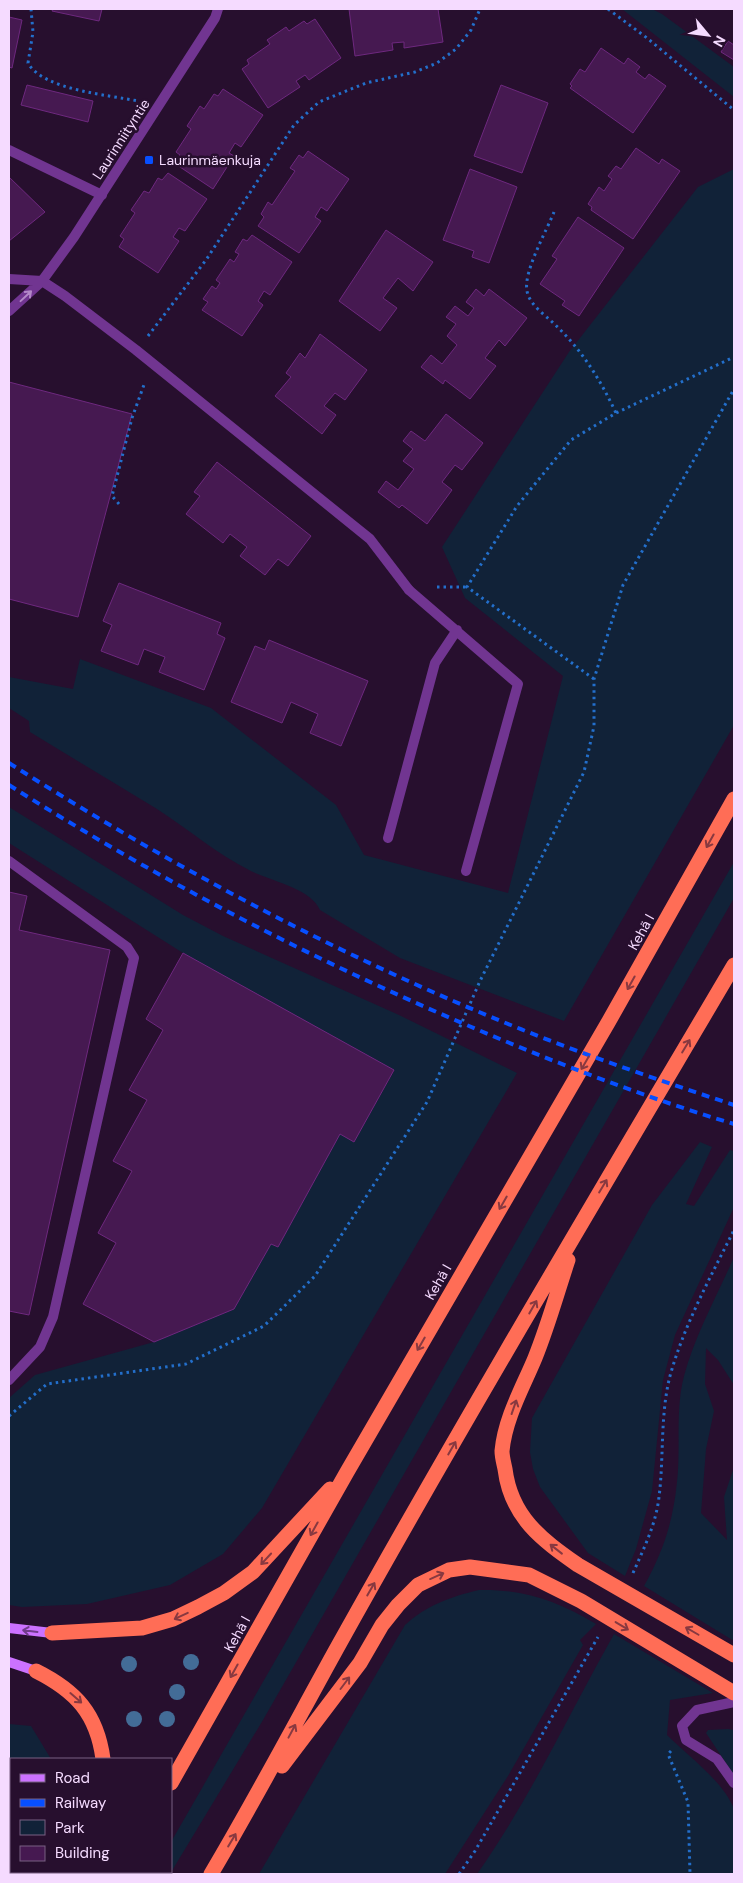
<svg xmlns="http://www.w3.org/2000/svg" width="743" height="1883" viewBox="0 0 743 1883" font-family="'DM Sans',sans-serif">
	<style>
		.green { fill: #112238 }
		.building { fill: #461951; stroke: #6e287f }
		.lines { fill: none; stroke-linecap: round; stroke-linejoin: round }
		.path { stroke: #236fcb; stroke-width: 3; stroke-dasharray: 2.5 4; stroke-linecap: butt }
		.lane { stroke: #713591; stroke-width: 10 }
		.street { stroke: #713591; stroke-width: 10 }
		.secondary { stroke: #cc72ff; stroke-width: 10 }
		.highway { stroke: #ff6d56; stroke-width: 15 }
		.rail { stroke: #074fff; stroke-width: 4; stroke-dasharray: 8 6; stroke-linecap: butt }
		.tree { fill: #436c97 }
		.oneway { stroke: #b388c8 }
		.oneway2 { stroke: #883940 }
		.oneway3 { stroke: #713c8c }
		.poi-dot { fill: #074fff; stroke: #270f2e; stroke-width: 2 }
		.labels { text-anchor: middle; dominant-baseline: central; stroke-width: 5; stroke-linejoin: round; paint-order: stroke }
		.street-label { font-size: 14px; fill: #f5dbff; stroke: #270f2e }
		.poi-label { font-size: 14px; fill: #f5dbff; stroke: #270f2e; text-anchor: start }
	</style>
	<rect width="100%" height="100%" fill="#270f2e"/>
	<path class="green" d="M622,9H652L662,14L734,67V97Z
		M734,169V725L564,1021L400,958L320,910C311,888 270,881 249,870C217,854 188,829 157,809C115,783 72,758 30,732L29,721L9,708V677L73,689L80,659L211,708L336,805L364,855L508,893L563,676L465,598L442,547L569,352L698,187Z
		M9,807L183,915L223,936L399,1015L517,1073L262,1508L223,1554L170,1585L87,1604L22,1607L9,1605V1398L35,1375L154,1342L234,1309L271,1244L278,1247L340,1134L354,1142L394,1071L183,953L9,843Z
		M734,862V898L263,1720L170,1874H153L154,1872H171V1842Z
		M700,1142L712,1147L686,1204L694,1206L730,1150L734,1151V1207L675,1335L663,1380L652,1491L636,1549L625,1576L588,1553L540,1487L533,1469L530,1452L532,1418L652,1205Z
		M734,1257V1385L718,1360L706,1348L705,1384L714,1411L706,1449L701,1513L727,1540L724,1497L734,1467V1641L644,1586C663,1552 673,1522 677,1482C681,1448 675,1410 684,1376C695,1335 717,1296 734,1257Z
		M479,1590C525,1589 557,1601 596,1624L580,1640L583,1645L508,1776L445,1874H259L405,1625C427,1605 450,1597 479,1590Z
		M614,1634L713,1693L670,1700L667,1735C687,1755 724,1782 734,1809C738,1821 734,1860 734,1874H477C530,1799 569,1714 614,1634Z
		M9,1724L31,1726L51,1759H11L13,1874H9Z
		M728,1729L734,1730V1775L706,1733L708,1730Z"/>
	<path class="building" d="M53,9H102L99,21L52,11Z
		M349,9H438L443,42L404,48V42L392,43L393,50L355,56Z
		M9,17L22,20L12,68L9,67Z
		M315,19L341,58L309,80L305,75L296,81L300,87L268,108L242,69L249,64L247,60L270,44L267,40L286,27L289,31L304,21L307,24Z
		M728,41L734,45V60L721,52Z
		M601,48L624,64L628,58L640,67L636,72L645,79L649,74L666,86L633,133L570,88L572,86L570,84L580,69L585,72Z
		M27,85L93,101L88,122L21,105Z
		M501,85L548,103L522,173L474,156Z
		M223,89L263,115L241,147L235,143L229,153L234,156L213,189L174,163L180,155L176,152L191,129L187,126L200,106L204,109L214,94L218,96Z
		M636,148L659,164L662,159L680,171L633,239L591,210L592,207L588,204L599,187L604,191L612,179L608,176L616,166L621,169Z
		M308,151L349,179L327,211L321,207L315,217L321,221L299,253L258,226L264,217L261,214L268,202L272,205L295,171L290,168L299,155L303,158Z
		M470,169L517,187L489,263L472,257L474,251L443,240Z
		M168,173L207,199L185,231L179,228L173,237L179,241L158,273L119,247L124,239L120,236L135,213L131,210L144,191L149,193L158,178L162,180Z
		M9,177L45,212L9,241Z
		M578,217L624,248L579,316L562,305L565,301L540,284L557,259L552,256Z
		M386,230L433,262L413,291L398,278L383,298L397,308L380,331L339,301Z
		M252,235L292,262L270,295L264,291L258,301L263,305L242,336L202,310L208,302L203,299L212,286L216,289L220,283L216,280L230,259L234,262L239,254L235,252L243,239L247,241Z
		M476,289L484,296L489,289L527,318L505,346L499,340L485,358L496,366L470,399L445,380L443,384L421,367L431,355L442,364L457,345L447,336L456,324L446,317L455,306L468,316L474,308L466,302Z
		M320,334L367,370L345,400L335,393L324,406L336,415L322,434L275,396L291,377L286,373L300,353L305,358Z
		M9,382L132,414L78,617L9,599Z
		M446,414L483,443L462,470L455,465L442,482L452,490L427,524L402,505L399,508L378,492L386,481L398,490L414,469L403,461L413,449L403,441L411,431L425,441Z
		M217,462L311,536L288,566L278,559L265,575L240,556L247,547L230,534L223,543L186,514L200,496L194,492Z
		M119,583L221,623L217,634L225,638L204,690L159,672L165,657L144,649L138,665L101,651L112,625L103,621Z
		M269,640L368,681L341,746L310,733L318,714L291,702L282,723L231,702L255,646L265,650Z
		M9,892L27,896L19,930L110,950L29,1315L9,1311Z
		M183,953L394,1070L354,1142L340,1134L278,1247L271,1244L234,1309L154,1342L83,1304L116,1243L98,1233L132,1171L113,1161L147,1100L129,1090L163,1030L146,1019Z"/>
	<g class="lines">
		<path class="path" d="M31,9L33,32L28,63C43,90 109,95 138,101
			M608,9L647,38L734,110
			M554,212C547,230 523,272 527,291C529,303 542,313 550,320C580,347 599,377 616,413
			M148,336L206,260L294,125L319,102L366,83L415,72L437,63L456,49L471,30L480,9
			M119,504L112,496L132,418L145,382
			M437,587H467
			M594,679L467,587L517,506L571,440L616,413L734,357
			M9,1416L47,1384L186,1364L264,1326L315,1276L427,1102L480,981L584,772L594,726V679L623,585L734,389
			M633,1573C644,1548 656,1524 659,1497C664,1458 660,1415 670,1376C684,1325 711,1276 734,1230
			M671,1751L668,1754L688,1802L690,1874
			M459,1874L475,1851L598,1637"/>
		<path class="lane" d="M9,150L102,195
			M409,590L518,684L466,871
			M388,838L435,663L457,630
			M9,861L127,947L134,958L53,1317L40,1347L9,1380
			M734,1702L697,1710L682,1726L686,1740L717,1759L734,1783"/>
		<path class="street" d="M9,279L42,281L65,296L136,350L370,539L409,590
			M9,311L42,281L74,237L215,18L218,9"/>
		<path class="secondary" d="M9,1628L52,1633
			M9,1662L36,1671"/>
		<path class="highway" d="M568,1260C557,1293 548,1326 535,1358C523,1387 505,1418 502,1451C502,1457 504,1464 505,1469C511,1517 541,1539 578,1565L734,1655
			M52,1633L142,1628L173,1619L198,1607L224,1593L253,1572L330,1489
			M36,1671C76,1691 97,1714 103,1759
			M282,1766L360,1663L382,1625L398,1605L418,1585L449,1570L470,1567L529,1575L581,1601L734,1693
			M171,1783L347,1472L609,1021L734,799
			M78,1874L79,1872
			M120,1874L121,1872
			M211,1874C255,1800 295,1724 337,1648C465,1418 600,1192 734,965"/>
		<path class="rail" d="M9,763C174,868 347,960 528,1032C596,1059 665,1082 734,1105
			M9,785C156,878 309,958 469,1026C556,1063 644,1097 734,1124"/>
	</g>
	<g class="tree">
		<circle cx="191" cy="1662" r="8"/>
		<circle cx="129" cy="1664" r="8"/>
		<circle cx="177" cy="1692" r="8"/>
		<circle cx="134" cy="1719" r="8"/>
		<circle cx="167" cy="1719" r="8"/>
	</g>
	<defs><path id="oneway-shaft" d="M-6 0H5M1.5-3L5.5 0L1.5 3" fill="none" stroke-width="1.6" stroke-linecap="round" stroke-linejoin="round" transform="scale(1.25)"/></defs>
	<use class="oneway" href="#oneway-shaft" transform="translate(26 296) rotate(-43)"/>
	<g class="oneway2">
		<use href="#oneway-shaft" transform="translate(710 841) rotate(119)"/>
		<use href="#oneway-shaft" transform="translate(631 983) rotate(119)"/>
		<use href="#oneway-shaft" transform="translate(686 1046) rotate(-59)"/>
		<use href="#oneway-shaft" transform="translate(585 1063) rotate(120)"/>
		<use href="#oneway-shaft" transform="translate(603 1186) rotate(-59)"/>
		<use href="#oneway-shaft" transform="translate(503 1203) rotate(120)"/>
		<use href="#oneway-shaft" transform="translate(533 1307) rotate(-60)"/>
		<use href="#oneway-shaft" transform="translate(421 1344) rotate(120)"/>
		<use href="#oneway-shaft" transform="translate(514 1407) rotate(-71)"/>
		<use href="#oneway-shaft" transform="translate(452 1448) rotate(-60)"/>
		<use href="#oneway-shaft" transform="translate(314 1529) rotate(119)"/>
		<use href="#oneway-shaft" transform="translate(556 1549) rotate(-142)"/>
		<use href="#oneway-shaft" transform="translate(266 1559) rotate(133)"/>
		<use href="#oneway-shaft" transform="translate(437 1576) rotate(-24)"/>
		<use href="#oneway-shaft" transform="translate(371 1589) rotate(-60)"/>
		<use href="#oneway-shaft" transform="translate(181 1616) rotate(155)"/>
		<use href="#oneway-shaft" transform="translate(622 1626) rotate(31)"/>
		<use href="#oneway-shaft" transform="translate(692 1631) rotate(-150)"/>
		<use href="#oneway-shaft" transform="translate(234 1671) rotate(119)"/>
		<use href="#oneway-shaft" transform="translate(345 1683) rotate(-53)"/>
		<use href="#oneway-shaft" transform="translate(76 1698) rotate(41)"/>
		<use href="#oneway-shaft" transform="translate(292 1731) rotate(-62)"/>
		<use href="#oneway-shaft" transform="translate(232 1840) rotate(-59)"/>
	</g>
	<use class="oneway3" href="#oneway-shaft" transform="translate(30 1631) rotate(-173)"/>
	<rect class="poi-dot" x="144" y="155" width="10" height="10" rx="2.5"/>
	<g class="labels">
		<g class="street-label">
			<text transform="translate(121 139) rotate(-57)">Laurinniityntie</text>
			<text transform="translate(641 932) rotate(-61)">Kehä I</text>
			<text transform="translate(438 1282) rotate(-60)">Kehä I</text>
			<text transform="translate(237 1634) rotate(-61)">Kehä I</text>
		</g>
		<g class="poi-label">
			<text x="159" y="160">Laurinmäenkuja</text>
		</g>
	</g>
	<rect width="743" height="1883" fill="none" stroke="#f5dbff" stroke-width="20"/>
	<rect x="10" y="1758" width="162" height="115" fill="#270f2e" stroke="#796182"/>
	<rect x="20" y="1774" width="25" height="8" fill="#cc72ff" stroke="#796182"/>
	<text x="55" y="1783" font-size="15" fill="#f5dbff">Road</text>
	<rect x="20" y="1799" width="25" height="8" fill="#074fff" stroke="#796182"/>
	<text x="55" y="1808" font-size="15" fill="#f5dbff">Railway</text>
	<rect x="20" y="1820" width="25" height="15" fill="#112238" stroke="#796182"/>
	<text x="55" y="1833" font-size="15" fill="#f5dbff">Park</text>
	<rect x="20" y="1846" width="25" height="15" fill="#461951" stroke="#796182"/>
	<text x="55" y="1858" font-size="15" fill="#f5dbff">Building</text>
	<g transform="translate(708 35) rotate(119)" stroke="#270f2e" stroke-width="4" paint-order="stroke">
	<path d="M0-4L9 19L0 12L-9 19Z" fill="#f5dbff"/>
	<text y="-8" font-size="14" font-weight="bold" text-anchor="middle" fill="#f5dbff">N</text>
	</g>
</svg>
